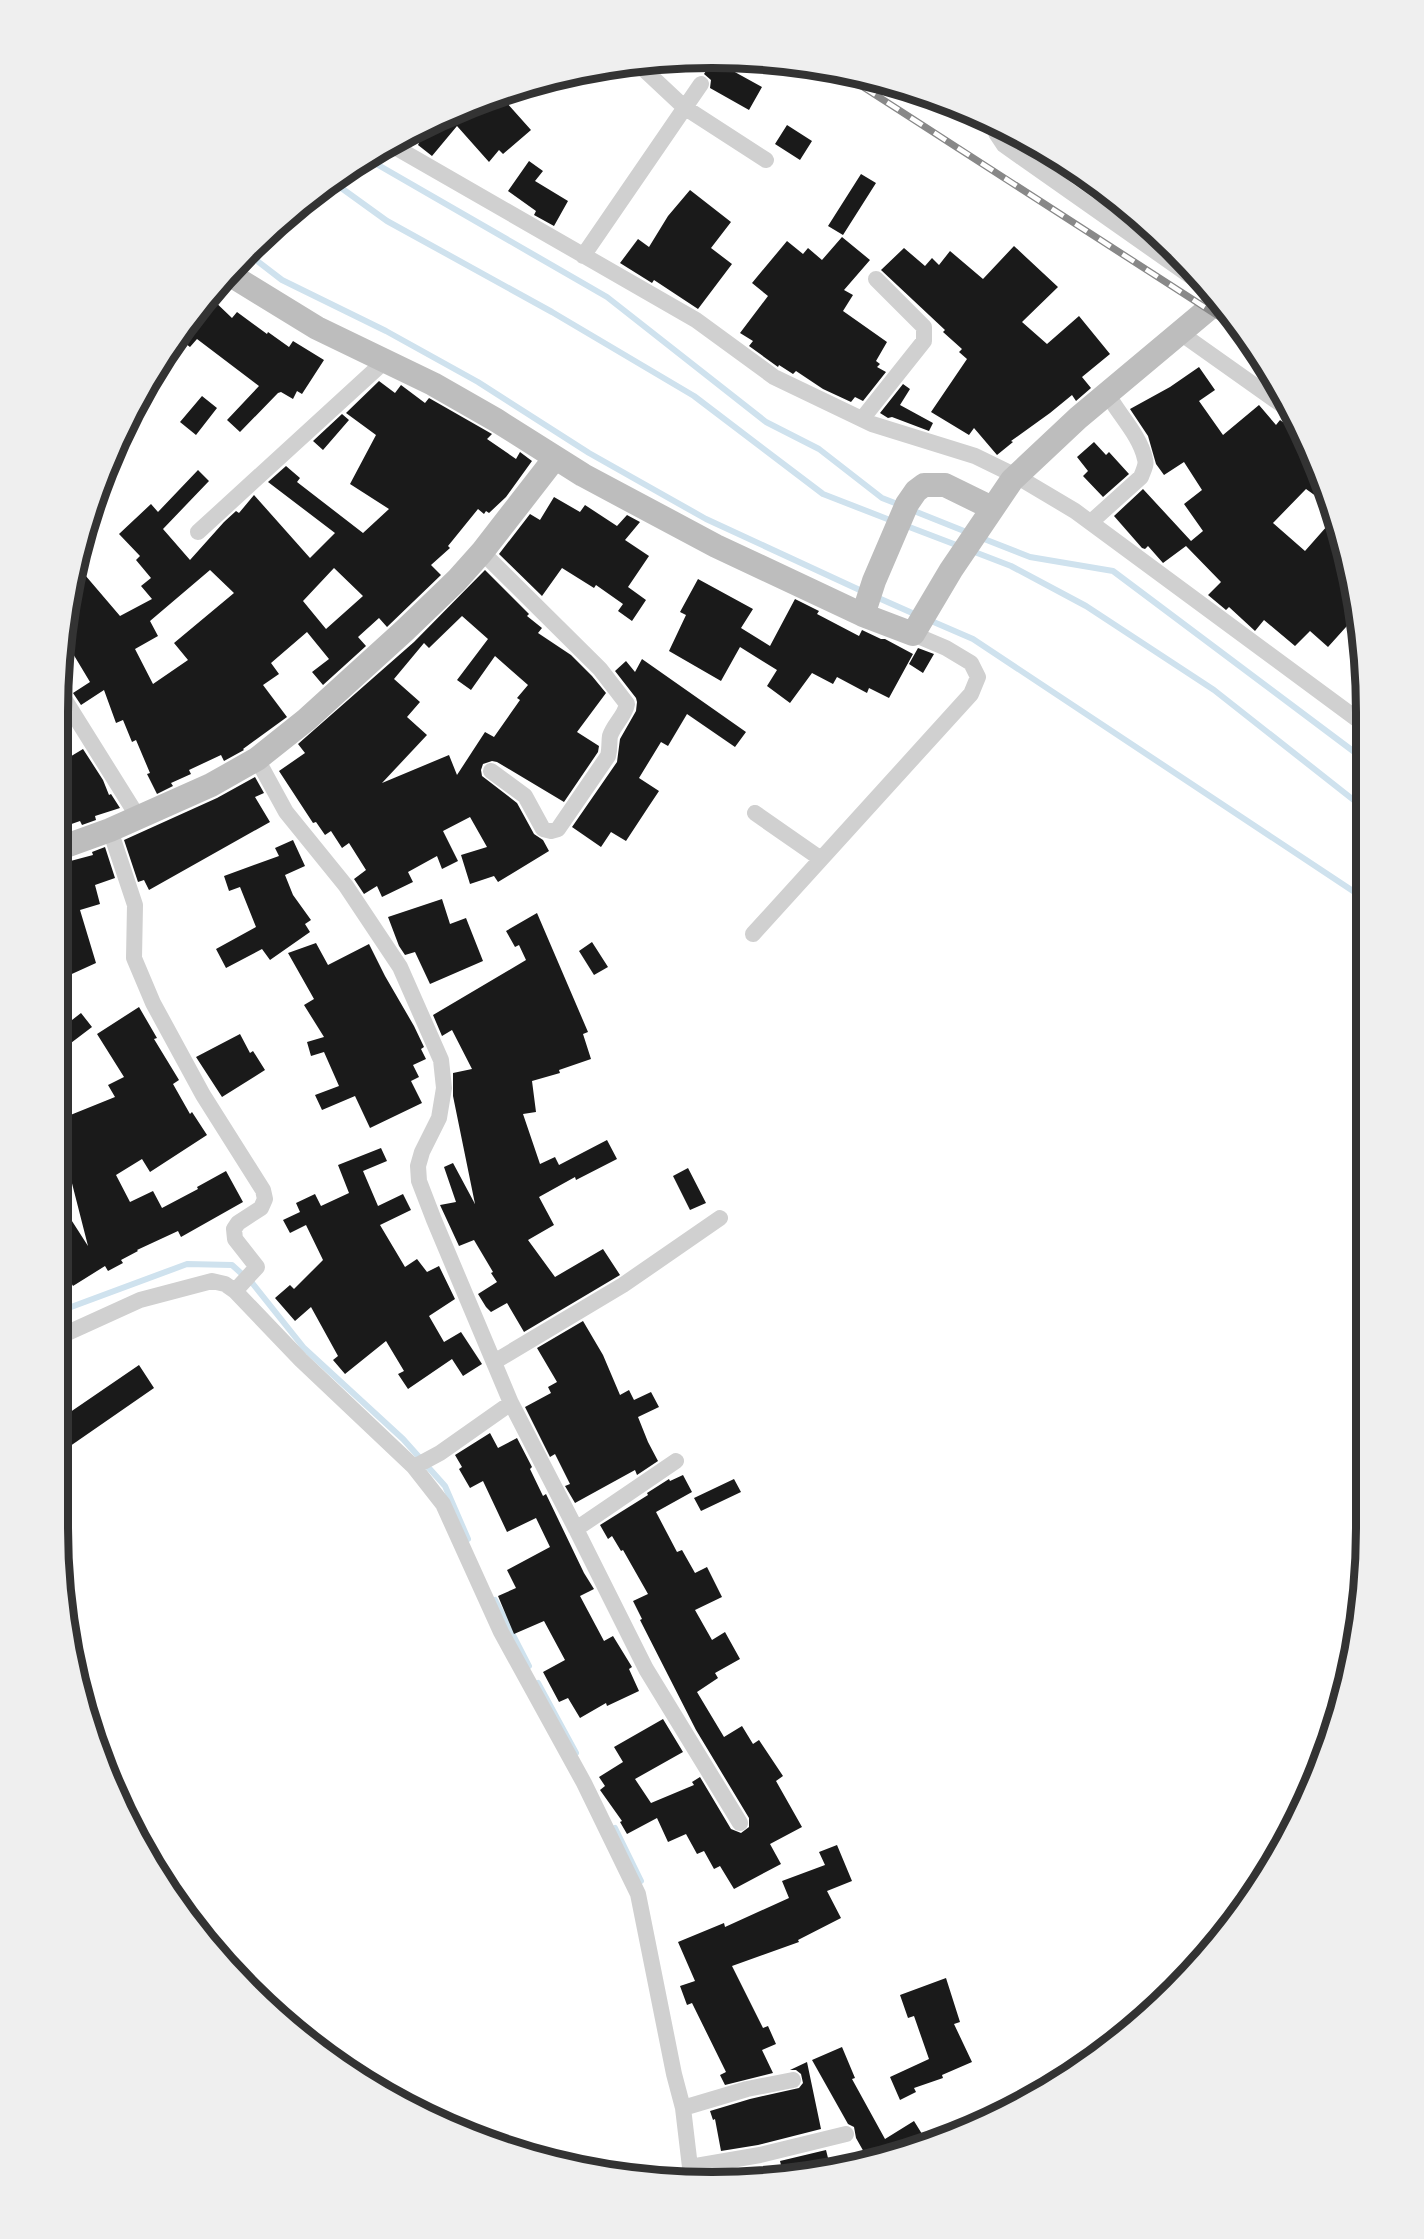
<svg xmlns="http://www.w3.org/2000/svg" width="1424" height="2239" viewBox="0 0 1424 2239" font-family="'Noto Sans',sans-serif">
	<style>
		.lines { fill: none; stroke-linecap: round; stroke-linejoin: round }
		.stream { stroke: #cfe2ee; stroke-width: 6 }
		.building { fill: #1a1a1a; fill-rule: evenodd }
		.street { stroke: #d0d0d0; stroke-width: 16 }
		.secondary { stroke: #bdbdbd; stroke-width: 24 }
		.rail-casing { stroke: #888; stroke-width: 7 }
		.rail { stroke: #fff; stroke-width: 4.5; stroke-dasharray: 14; stroke-linecap: butt }
		.rim { fill: none; stroke: #333; stroke-width: 8 }
	</style>
	<rect width="100%" height="100%" fill="#fff"/>
	<g class="lines">
		<path class="stream" d="M366,158L607,297L766,422L819,449L882,498L900,505
			M333,182L387,221L552,312L694,396L823,494L895,522
			M248,254L282,280L386,331L478,382L589,453L706,519L864,592
			M909,509L969,533
			M904,525L959,546
			M979,537L1030,557L1113,571L1365,760
			M972,551L1011,566L1086,606L1214,690L1365,809
			M874,596L919,616
			M929,620L973,639L1365,899
			M63,1310L187,1264L232,1265L253,1284L304,1348L403,1439L445,1486L468,1539
			M495,1600L529,1666
			M538,1683L576,1753
			M615,1828L641,1881"/>
	</g>
	<path class="building" d="M713,60L762,87L749,110L710,88L711,80L704,74Z
		M498,93L531,130L503,154L499,150L489,162L457,126L432,156L418,145L419,143L408,134Z
		M787,125L812,141L800,160L775,144Z
		M529,161L543,171L535,181L568,201L554,226L534,215L536,211L508,191Z
		M861,174L876,183L843,235L828,226Z
		M690,190L731,222L711,248L732,264L698,309L654,280L652,283L620,263L638,239L649,247L668,216Z
		M842,237L870,260L844,290L853,295L843,311L887,342L876,361L880,364L877,367L886,372L863,401L855,397L851,402L823,389L796,371L793,374L779,365L778,367L749,346L753,341L740,333L768,296L752,283L787,241L803,254L808,248L822,260Z
		M1014,246L1058,287L1022,322L1047,344L1079,316L1110,354L1082,377L1091,388L1076,401L1072,395L1050,413L1011,441L1013,442L997,455L974,428L969,435L931,412L967,359L959,352L962,349L943,332L945,330L881,270L904,248L925,266L932,258L939,265L950,251L983,279Z
		M209,296L232,318L237,312L267,334L268,332L289,347L293,341L324,360L302,394L297,391L293,399L281,392L278,393L240,432L227,420L259,386L197,339L190,347L178,338L191,316Z
		M1199,367L1215,390L1199,401L1223,435L1259,405L1276,425L1280,420L1303,437L1334,509L1306,489L1273,523L1305,551L1335,517L1355,617L1328,647L1310,631L1295,646L1264,620L1255,631L1229,607L1226,610L1208,595L1221,582L1186,546L1163,563L1148,546L1145,549L1142,548L1114,516L1143,489L1191,541L1203,531L1184,504L1202,490L1184,462L1164,475L1156,464L1148,436L1130,409L1170,387Z
		M379,381L395,393L401,385L425,403L429,398L492,434L487,439L516,459L520,452L532,461L506,497L489,513L486,511L484,514L478,509L448,546L450,548L431,565L441,575L387,627L379,618L358,637L366,646L323,685L312,672L329,659L307,632L271,663L279,674L263,685L287,717L243,749L244,750L224,761L221,755L189,770L191,774L171,783L173,786L157,794L147,774L150,773L136,740L132,742L123,720L116,723L104,690L81,705L73,693L90,682L63,637V627L75,581L85,575L120,616L152,599L141,586L151,578L136,560L140,556L119,534L151,504L158,512L198,470L209,481L163,529L190,560L224,522L236,511L239,513L254,495L310,558L335,533L268,482L286,466L300,478L297,482L363,533L389,509L350,484L376,435L346,413ZM334,568L363,596L326,629L303,601ZM210,570L234,593L174,643L188,660L153,684L135,649L158,636L150,621Z
		M903,384L910,389L900,405L933,423L929,431L892,417L888,418L880,413Z
		M202,396L217,408L196,435L180,422Z
		M342,414L349,420L323,450L313,441Z
		M1094,442L1106,455L1109,452L1129,474L1103,497L1083,476L1088,471L1077,457Z
		M554,497L580,512L585,505L617,526L627,515L640,522L625,540L649,556L628,587L646,600L632,621L618,611L623,604L596,585L594,588L562,568L542,596L499,554L530,514L540,520Z
		M485,570L529,614L527,616L542,628L538,633L571,655L592,676L606,693L577,732L599,746L598,752L564,802L497,762L492,761L483,764L481,770L482,776L517,803L534,834L543,840L549,851L498,882L494,876L470,884L461,855L487,847L470,817L443,831L458,861L442,869L437,856L408,872L413,882L382,897L377,886L364,894L354,879L366,870L349,843L342,848L331,831L325,835L316,822L313,823L279,771L305,753L298,744L414,642ZM462,616L488,639L457,680L471,690L495,656L528,685L517,698L520,700L494,737L485,732L457,775L449,755L382,783L427,735L407,717L420,702L394,679L424,643L429,648Z
		M698,579L753,609L741,628L770,646L795,599L819,611L817,614L859,636L862,630L881,639H885L913,654L889,698L869,688L867,693L837,677L833,684L812,673L790,703L767,686L777,670L740,647L721,681L669,651L686,615L680,612Z
		M918,648L934,654L923,673L909,664Z
		M642,659L746,732L735,747L687,714L668,746L661,742L639,778L659,791L649,806L626,841L611,832L601,847L572,827L617,762L620,739L636,711L637,702L636,698L615,671L626,661L635,672Z
		M83,749L103,780L109,795L111,794L120,808L95,816L96,820L82,825L80,821L63,827V761Z
		M255,777L264,793L255,797L270,822L149,890L144,880L138,882L124,840L217,798Z
		M293,840L305,866L285,875L293,895L311,920L305,924L310,932L270,960L262,949L226,968L216,949L256,927L240,887L229,891L224,876L279,856L275,848Z
		M105,847L115,878L95,885L100,904L80,910L96,963L63,978V863L93,855L92,852Z
		M442,899L450,924L466,918L483,961L430,984L415,952L405,955L399,946L388,917Z
		M537,913L588,1032L583,1034L591,1059L559,1070L560,1073L532,1081L536,1112L523,1114L540,1164L555,1157L559,1165L607,1140L617,1159L576,1180L575,1177L539,1197L554,1225L528,1240L555,1277L603,1249L620,1275L524,1332L507,1303L491,1312L486,1307L478,1294L497,1282L491,1273L493,1272L474,1240L459,1246L440,1205L456,1202L444,1167L453,1163L475,1204L453,1096V1073L472,1069L452,1030L442,1036L433,1015L526,960L519,945L515,947L506,931Z
		M592,942L608,967L594,975L579,951Z
		M316,943L328,965L369,944L385,976L414,1026L424,1047L421,1049L426,1059L413,1065L419,1077L411,1081L422,1103L370,1128L355,1096L322,1110L315,1095L339,1086L324,1052L311,1056L307,1042L324,1037L304,1005L314,999L288,953Z
		M139,1007L157,1038L154,1039L179,1080L173,1084L190,1114L192,1112L207,1135L150,1172L142,1159L116,1175L130,1202L153,1191L162,1208L198,1189L197,1187L226,1171L243,1202L181,1237L178,1231L137,1250L138,1251L121,1260L123,1263L108,1271L105,1266L73,1286L63,1269V1207L88,1246L64,1152L72,1150L63,1127V1118L115,1097L108,1085L124,1077L97,1034Z
		M81,1013L92,1027L63,1049V1027Z
		M240,1034L250,1053L253,1051L265,1070L222,1097L196,1057Z
		M381,1148L387,1161L363,1171L378,1206L403,1194L411,1210L380,1225L405,1267L417,1259L427,1272L439,1266L455,1299L429,1316L444,1342L461,1332L482,1364L463,1376L452,1359L408,1389L398,1374L404,1371L386,1341L345,1374L333,1360L338,1356L311,1307L295,1321L275,1298L290,1285L294,1289L323,1260L306,1225L290,1233L283,1220L300,1212L296,1203L315,1194L321,1206L349,1193L338,1165Z
		M688,1168L706,1203L690,1210L673,1176Z
		M583,1321L603,1355L620,1395L629,1390L634,1400L651,1392L659,1407L638,1417L648,1442L658,1461L637,1475L635,1470L575,1503L565,1486L570,1484L555,1454L550,1457L525,1407L551,1393L548,1387L557,1382L537,1348Z
		M139,1365L154,1388L63,1451V1417Z
		M490,1433L498,1448L517,1438L532,1467L530,1469L543,1496L546,1494L584,1573L594,1589L580,1596L604,1641L613,1636L632,1667L629,1669L639,1691L607,1706L606,1703L580,1718L568,1698L559,1702L543,1672L565,1660L544,1621L514,1634L498,1596L516,1588L507,1570L550,1547L536,1518L507,1532L483,1481L470,1488L459,1469L462,1467L455,1455Z
		M683,1475L692,1492L656,1512L677,1552L682,1550L695,1573L707,1567L722,1597L695,1610L712,1640L725,1632L740,1659L715,1673L718,1678L697,1692L724,1737L742,1726L753,1744L759,1740L783,1776L776,1781L802,1827L770,1844L781,1864L734,1889L720,1866L714,1869L704,1851L697,1854L686,1834L668,1842L657,1818L627,1834L620,1822L622,1821L600,1790L605,1786L599,1777L623,1762L614,1747L663,1719L683,1752L635,1779L651,1803L694,1785L692,1782L700,1777L731,1829L741,1833L749,1827V1818L696,1730L640,1620L642,1619L633,1601L648,1594L623,1550L621,1551L612,1536L608,1539L600,1525L648,1495L647,1493L669,1479L670,1481Z
		M734,1479L741,1492L701,1511L694,1498Z
		M837,1845L852,1881L827,1891L841,1918L798,1940L799,1942L732,1966L763,2028L768,2026L776,2044L762,2050L773,2073L725,2085L720,2075L726,2072L692,2003L687,2005L680,1986L695,1981L678,1942L724,1923L725,1927L789,1898L782,1881L825,1865L819,1852Z
		M946,1978L960,2022L954,2024L972,2062L942,2075L943,2078L914,2088L916,2092L900,2100L890,2077L929,2059L914,2016L908,2018L900,1995Z
		M842,2047L855,2078L852,2079L885,2139L914,2121L927,2142L882,2159L880,2156L869,2161L856,2138L854,2127L848,2124L812,2060Z
		M807,2062L821,2129L758,2145L721,2151L715,2119L713,2120L710,2111L750,2099L799,2088L803,2083L801,2074L796,2070H790Z
		M826,2150L830,2166L783,2173L780,2161Z
		M751,2167L753,2177L726,2180L724,2172Z"/>
	<g class="lines">
		<path class="street" d="M636,62L684,107L766,160
			M998,123L996,133L1004,145L1213,292
			M388,143L696,320L774,377L872,424L975,456L1016,476L1075,511L1365,725
			M583,256L701,84
			M1179,332L1292,412
			M862,419L924,341V327L876,279
			M1091,522L1141,477C1143,471 1147,465 1145,459C1140,435 1118,414 1107,393
			M198,532L386,360
			M482,552L600,669L627,704C625,716 614,724 610,736C609,741 610,749 608,756L558,829L551,831L543,829L525,796L491,771
			M63,697L138,817
			M257,759L286,812L346,886L400,967L441,1060L444,1088L439,1118L422,1152L418,1166L419,1181L434,1220L511,1403
			M755,813L821,859
			M110,830L135,905L134,958L153,1003L203,1095L263,1190L265,1199L261,1208L238,1223L234,1229L235,1239L257,1267L235,1291
			M753,934L971,694L978,677L971,663L946,648L913,634
			M63,1335L140,1300L212,1281L225,1284L235,1291L301,1360L414,1467L443,1504L501,1632L584,1783L638,1894L674,2074L683,2108L690,2167L689,2180
			M494,1362L623,1285L720,1218
			M414,1467L440,1453L511,1403L576,1529L676,1461
			M576,1529L646,1669L740,1823
			M683,2108L747,2089L793,2080
			M690,2167L760,2155L846,2134"/>
		<path class="secondary" d="M229,274L317,328L433,384L496,420L583,475L716,546L863,615L913,634L951,570L1012,480L1078,418L1219,300
			M863,615L874,581L907,504L916,491L924,485H945L992,508
			M63,847L110,830L211,785L257,759L306,720L404,631L457,580L482,552L555,458"/>
		<defs>
			<path id="rail" d="M840,72L1240,330"/>
		</defs>
		<use href="#rail" class="rail-casing"/>
		<use href="#rail" class="rail"/>
	</g>
	<path d="M0 0H1424V2239H0ZM712 68H712A644 644 0 0 1 1356 712V1528A644 644 0 0 1 712 2172H712A644 644 0 0 1 68 1528V712A644 644 0 0 1 712 68Z" fill="#efefef" fill-rule="evenodd"/>
	<path class="rim" d="M712 68H712A644 644 0 0 1 1356 712V1528A644 644 0 0 1 712 2172H712A644 644 0 0 1 68 1528V712A644 644 0 0 1 712 68Z"/>
</svg>
